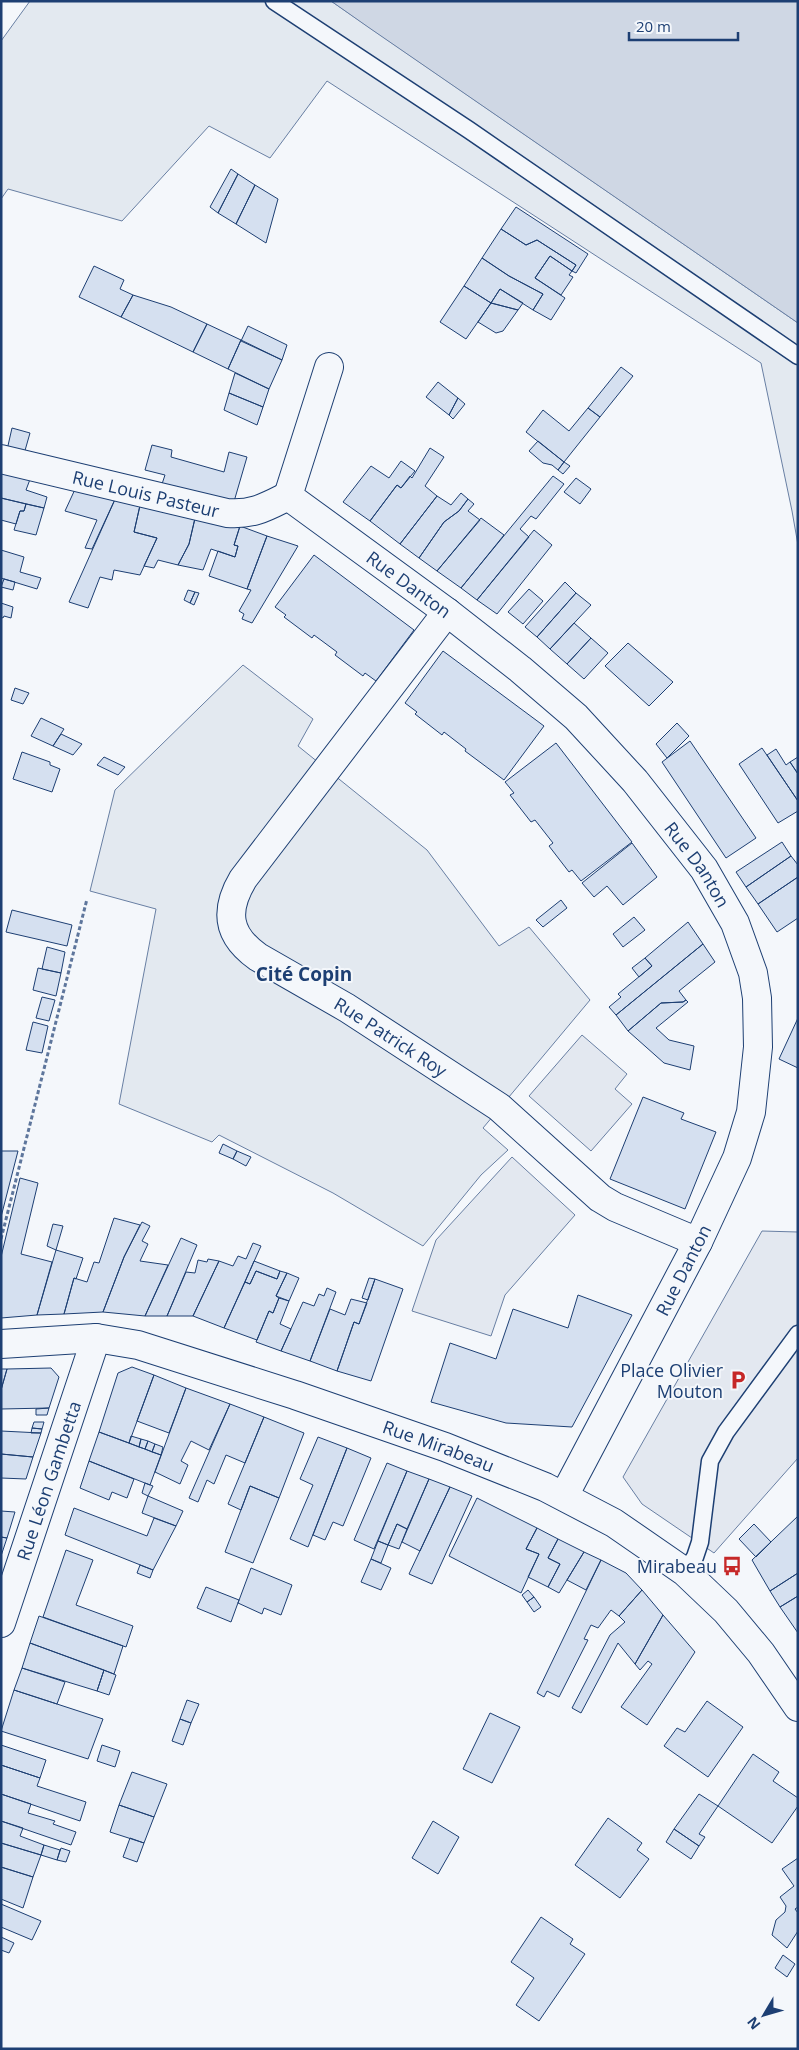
<svg xmlns="http://www.w3.org/2000/svg" width="799" height="2050" viewBox="0 0 799 2050" font-family="'Open Sans',sans-serif">
	<style>
		.green { fill: #e3e9f0; stroke: #687fa3 }
		.parking { fill: #e3e8f0; stroke: #687fa3 }
		.water { fill: #cfd7e4; stroke: #687fa3 }
		.building { fill: #d5e0f0; stroke: #1d3f73 }
		.lines { fill: none; stroke-linecap: round; stroke-linejoin: round }
		.service-casing { stroke: #1d3f73; stroke-width: 19 }
		.minor-casing { stroke: #1d3f73; stroke-width: 30 }
		.tertiary-casing { stroke: #1d3f73; stroke-width: 30 }
		.path { stroke: #5e769c; stroke-width: 3; stroke-dasharray: 4 2.5; stroke-linecap: butt }
		.service { stroke: #f4f7fb; stroke-width: 16 }
		.minor { stroke: #f4f7fb; stroke-width: 28 }
		.tertiary { stroke: #f4f7fb; stroke-width: 28 }
		.labels { text-anchor: middle; dominant-baseline: central; stroke-width: 4; stroke-linejoin: round; paint-order: stroke }
		.street-label { font-size: 18px; fill: #1d3f73; stroke: #f4f7fb }
		.poi-label { font-size: 18px; fill: #1d3f73; stroke: #f4f7fb; text-anchor: end }
		.neighbourhood-label { font-size: 19px; font-weight: bold; fill: #1d3f73; stroke: #f4f7fb }
	</style>
	<rect width="100%" height="100%" fill="#f4f7fb"/>
	<path class="green" d="M30,1H331L798,323V545L792,511L761,363L327,81L270,158L209,126L122,221L8,189L1,199V41Z
		M243,665L313,719L298,746L427,850L499,946L529,927L590,1000L483,1128L508,1150L481,1175L423,1246L333,1193L219,1135L212,1142L119,1104L156,909L90,891L115,790Z"/>
	<path class="parking" d="M582,1035L627,1074L615,1089L632,1104L591,1151L529,1096Z
		M512,1157L575,1215L505,1295L491,1336L412,1311L436,1240Z
		M762,1231L798,1232V1458L714,1553L642,1504L623,1477Z"/>
	<path class="water" d="M331,1H798V323L368,27Z"/>
	<path class="building" d="M231,169L238,174L218,213L210,207Z
		M238,174L255,185L236,224L218,213Z
		M255,185L278,199L266,243L236,224Z
		M516,207L588,254L576,273L572,271L576,265L537,240L526,245L501,229Z
		M501,229L526,245L537,240L576,265L572,271L550,256L535,278L565,298L551,320L533,310L543,294L509,276L482,258Z
		M550,256L572,271L569,275L573,277L561,295L535,278Z
		M482,258L509,276L543,294L533,310L500,289L491,303L464,286Z
		M94,266L124,280L120,289L133,295L121,317L79,297Z
		M464,286L491,303L466,339L440,322Z
		M500,289L523,303L518,310L491,303Z
		M133,295L171,307L207,324L193,352L121,317Z
		M491,303L518,310L503,331L496,333L478,322Z
		M207,324L241,340L228,369L193,352Z
		M248,326L287,345L282,360L241,341Z
		M241,340L282,360L269,389L228,369Z
		M621,367L633,376L600,417L588,408Z
		M235,373L269,389L263,407L229,393Z
		M438,382L458,398L449,415L426,397Z
		M229,393L263,407L257,425L224,410Z
		M458,398L465,404L453,419L449,415Z
		M588,408L600,417L564,462L526,432L543,410L569,431Z
		M12,428L30,433L24,454L7,450Z
		M538,441L564,462L558,470L552,465L543,463L529,451Z
		M152,445L172,450L171,457L224,472L229,452L247,457L233,505L161,487L165,475L145,470Z
		M430,448L444,457L425,486L437,496L400,544L370,521L397,485L401,488L410,476L412,478Z
		M401,461L415,471L401,488L397,485L370,521L343,502L371,466L389,478Z
		M564,462L570,466L563,474L558,470Z
		M1,466L32,474L26,490L47,497L44,508L1,498Z
		M553,476L564,484L536,519L531,516L520,529L529,537L477,600L461,588Z
		M576,478L591,489L580,504L564,492Z
		M77,485L117,495L92,549L85,548L97,520L65,511Z
		M461,493L468,499L459,511L444,522L419,558L400,544L437,496L451,505Z
		M117,495L141,501L134,532L157,538L140,575L114,570L112,580L100,577L88,608L69,602Z
		M1,498L26,504L24,511H20L16,524L1,520Z
		M468,499L474,504L468,511L480,520L437,571L419,558L444,522L459,511Z
		M141,501L196,514L189,544L178,565L158,560L154,568L144,566L157,538L134,532Z
		M26,504L44,508L36,535L14,530L20,511H24Z
		M196,514L240,526L234,545L238,546L235,557L211,549L203,570L178,565L189,544Z
		M481,518L504,535L461,588L437,571Z
		M240,526L267,536L247,589L209,576L218,551L235,557L238,546L234,545Z
		M534,530L552,545L497,614L477,600Z
		M267,536L298,546L252,623L242,619L244,614L239,611L251,590L247,589Z
		M1,550L24,557L20,572L41,578L37,589L1,578Z
		M314,555L414,630L376,681L365,673L363,676L335,655L337,652L314,635L312,638L284,617L286,615L275,607Z
		M4,579L15,582L13,590L1,587Z
		M565,582L576,593L537,637L525,627Z
		M529,589L543,601L523,624L508,612Z
		M188,590L195,592L190,603L184,600Z
		M195,592L199,593L194,605L190,603Z
		M576,593L591,605L550,649L537,637Z
		M1,603L13,607L11,618L4,616L3,618L1,617Z
		M574,623L591,638L567,664L550,649Z
		M591,638L608,653L584,679L567,664Z
		M628,643L673,682L649,706L605,666Z
		M443,651L544,726L504,780L465,751L466,749L444,732L442,735L415,714L417,712L405,703Z
		M15,688L29,693L23,704L11,700Z
		M41,718L64,729L53,746L31,736Z
		M677,723L689,736L667,758L656,744Z
		M61,734L82,744L73,755L53,746Z
		M690,741L756,838L726,858L662,762Z
		M556,743L632,842L581,881L572,870L569,872L549,846L553,843L535,820L531,822L510,795L514,793L505,782Z
		M762,748L798,801V811L778,823L739,764Z
		M776,749L786,765L790,762L798,774V801L767,755Z
		M22,752L50,762V765L60,769L52,792L13,779Z
		M104,757L125,767L118,775L97,765Z
		M798,757V774L790,762Z
		M782,842L791,856L746,887L736,872Z
		M632,843L657,877L623,905L607,886L594,897L582,883Z
		M791,856L798,865V877L758,904L746,887Z
		M798,877V918L777,932L758,904Z
		M561,900L567,908L543,927L536,920Z
		M12,910L72,925L67,946L6,932Z
		M634,917L645,930L623,947L613,934Z
		M688,922L703,944L616,1015L609,1007L621,997L618,994L652,966L645,958Z
		M703,944L715,962L679,991L686,1000L683,1002L661,1003L628,1031L616,1015Z
		M47,947L65,952L61,973L42,969Z
		M645,958L652,966L639,977L632,968Z
		M38,968L61,973L56,996L33,990Z
		M42,997L55,1000L49,1021L36,1018Z
		M686,1000L688,1002L656,1028L669,1040L694,1046L690,1070L664,1063L628,1031L661,1003L683,1002Z
		M798,1018V1068L779,1059Z
		M33,1022L48,1026L42,1053L26,1050Z
		M643,1097L684,1113L681,1119L716,1132L685,1209L610,1179Z
		M223,1144L237,1151L233,1159L219,1153Z
		M1,1151H18L1,1217Z
		M237,1151L251,1157L246,1166L233,1159Z
		M20,1178L38,1183L21,1254L52,1262L37,1315L1,1318V1257Z
		M114,1218L140,1225L124,1257L103,1312L64,1314L74,1278L87,1282L94,1262L99,1263Z
		M142,1222L150,1226L142,1241L148,1244L140,1261L168,1265L145,1316L103,1312L124,1257Z
		M53,1224L63,1226L56,1250L47,1246Z
		M181,1238L197,1245L167,1316H145Z
		M253,1243L261,1246L224,1328L193,1316L219,1261L233,1266L238,1256L246,1259Z
		M56,1250L83,1258L76,1279L74,1278L64,1314L37,1315Z
		M208,1259L219,1261L193,1316H167L186,1272L195,1273L198,1260L207,1262Z
		M254,1261L280,1271L277,1279L256,1271L250,1284L245,1282Z
		M256,1271L277,1279L280,1271L287,1273L276,1296L279,1298L273,1313L269,1311L257,1340L224,1328L245,1282L250,1284Z
		M287,1273L299,1278L289,1301L276,1296Z
		M369,1278L375,1279L368,1300L362,1298Z
		M375,1279L403,1289L371,1381L337,1371L354,1322L359,1324Z
		M327,1288L336,1292L310,1361L281,1351L303,1302L314,1306L319,1294L324,1296Z
		M578,1295L632,1315L572,1427L506,1423L431,1402L450,1343L496,1359L513,1309L568,1328Z
		M279,1298L289,1301L280,1324L291,1329L281,1351L256,1342L269,1311L273,1313Z
		M351,1299L367,1303L359,1324L354,1322L337,1371L310,1361L330,1309L345,1315Z
		M132,1367L154,1375L129,1443L99,1432L118,1373Z
		M51,1368L59,1377L49,1408L1,1409V1390L7,1369Z
		M1,1369H7L1,1390Z
		M154,1375L186,1388L169,1433L137,1421Z
		M186,1388L230,1404L209,1450L191,1441L181,1461L188,1465L180,1484L155,1472Z
		M230,1404L264,1417L245,1463L226,1455L214,1484L207,1480L198,1502L189,1498Z
		M49,1408L47,1415H36V1409Z
		M264,1417L304,1433L279,1498L250,1486L241,1510L228,1504Z
		M34,1422H44L42,1429L32,1428Z
		M32,1428L42,1429L41,1433H31Z
		M1,1431L41,1433L33,1457L1,1454Z
		M99,1432L161,1455L150,1485L89,1461Z
		M131,1436L141,1439L139,1447L129,1443Z
		M318,1437L347,1448L308,1547L290,1539L313,1485L300,1479Z
		M141,1439L148,1441L145,1449L139,1447Z
		M148,1441L155,1444L152,1452L145,1449Z
		M155,1444L163,1447L161,1455L152,1452Z
		M347,1448L371,1458L343,1526L333,1522L325,1540L313,1535Z
		M1,1454L33,1457L26,1479L1,1478Z
		M89,1461L134,1479L127,1498L112,1492L109,1500L80,1488Z
		M387,1463L407,1471L374,1549L354,1540Z
		M407,1471L429,1479L407,1529L397,1524L388,1545L378,1541Z
		M429,1479L450,1487L420,1551L402,1542Z
		M145,1483L153,1486L148,1496L142,1493Z
		M250,1486L279,1498L253,1563L225,1552Z
		M450,1487L472,1496L432,1584L409,1574Z
		M148,1496L183,1511L176,1526L142,1513Z
		M477,1498L537,1528L526,1549L539,1554L521,1593L449,1556Z
		M74,1508L147,1536L154,1518L176,1526L153,1570L65,1535Z
		M1,1511L15,1512L7,1538L1,1537Z
		M798,1516V1573L770,1591L752,1560Z
		M397,1524L407,1529L399,1549L388,1545Z
		M754,1524L771,1542L756,1557L739,1539Z
		M537,1528L558,1539L548,1558L560,1564L548,1587L528,1577L539,1554L526,1549Z
		M1,1537L7,1538L1,1556Z
		M558,1539L584,1552L559,1593L548,1587L560,1564L548,1558Z
		M378,1541L388,1545L381,1563L371,1559Z
		M66,1550L93,1560L76,1605L133,1626L126,1647L43,1617Z
		M584,1552L601,1560L586,1590L567,1580Z
		M371,1559L391,1568L381,1590L361,1582Z
		M601,1560L626,1573L642,1590L619,1616L611,1610L598,1628L591,1625L584,1639L588,1640L559,1697L547,1691L544,1697L537,1693Z
		M140,1565L153,1570L150,1578L137,1573Z
		M251,1568L292,1585L281,1615L264,1608L262,1614L238,1603Z
		M798,1573V1596L780,1607L770,1591Z
		M206,1587L239,1600L231,1622L197,1608Z
		M528,1590L534,1597L527,1602L522,1595Z
		M642,1590L663,1615L635,1664L618,1643L581,1713L572,1708L610,1635L625,1622L619,1616Z
		M798,1596V1633L780,1607Z
		M534,1597L541,1607L534,1612L527,1602Z
		M663,1615L695,1652L647,1725L621,1707L652,1664L648,1661L640,1670L635,1664Z
		M39,1616L123,1646L114,1674L30,1643Z
		M30,1643L104,1670L97,1691L22,1668Z
		M22,1668L65,1682L57,1704L14,1690Z
		M104,1670L116,1675L109,1695L97,1691Z
		M14,1690L103,1719L88,1759L1,1731Z
		M187,1700L199,1704L191,1723L180,1719Z
		M707,1701L743,1727L708,1777L664,1746L677,1728L685,1732Z
		M490,1713L520,1727L492,1783L463,1769Z
		M180,1719L191,1723L183,1745L172,1741Z
		M1,1745L46,1760L40,1778L1,1765Z
		M102,1745L120,1751L115,1767L97,1761Z
		M753,1754L779,1772L773,1781L798,1798V1806L772,1843L718,1806Z
		M1,1765L40,1778L37,1786L86,1802L80,1821L1,1794Z
		M132,1772L167,1784L154,1817L119,1805Z
		M1,1794L31,1804L28,1813L55,1821L53,1824L76,1832L71,1845L1,1821Z
		M699,1794L718,1806L699,1834L705,1837L699,1846L674,1829Z
		M119,1805L154,1817L144,1843L110,1832Z
		M608,1818L642,1843L637,1850L649,1859L620,1898L575,1865Z
		M1,1821L23,1828L20,1836L44,1845L41,1855L1,1843Z
		M433,1821L459,1837L438,1874L412,1858Z
		M674,1829L699,1846L691,1859L666,1842Z
		M130,1838L144,1843L137,1862L123,1857Z
		M1,1843L41,1855L33,1877L1,1867Z
		M44,1845L60,1850L57,1860L41,1855Z
		M61,1848L70,1851L66,1862L57,1860Z
		M798,1858V1907L795,1909L798,1913V1931L787,1948L772,1935L776,1920L785,1912L786,1906L780,1897L794,1886L782,1869Z
		M1,1867L33,1877L23,1908L1,1899Z
		M1,1904L41,1921L32,1940L1,1927Z
		M541,1917L573,1939L570,1944L585,1954L539,2021L516,2005L534,1978L511,1962Z
		M1,1937L14,1943L9,1953L1,1950Z
		M783,1955L795,1964L787,1977L775,1968Z"/>
	<g class="lines">
		<defs>
			<path id="service" d="M274,1L469,130L798,356
				M685,1572L695,1557L700,1542L710,1461L726,1432L798,1334"/>
			<g id="minor">
				<path id="s1" d="M329,367L288,496L447,612L520,669L576,717L635,781L704,869L735,923L753,973L757,998L758,1047L751,1112L737,1158L698,1242L564,1496"/>
				<path id="s2" d="M1,459L227,513C253,515 266,507 288,496"/>
				<path id="s3" d="M447,612L243,879C224,911 227,935 258,957L347,1008L499,1107L600,1198L615,1207L698,1242"/>
			</g>
			<g id="tertiary">
				<path id="s4" d="M1,1344L96,1338L138,1345L295,1395L445,1447L545,1487L614,1523L685,1572L726,1611L761,1653L798,1707"/>
				<path id="s5" d="M1,1623L96,1338"/>
			</g>
		</defs>
		<use href="#service" class="service-casing"/>
		<use href="#minor" class="minor-casing"/>
		<use href="#tertiary" class="tertiary-casing"/>
		<path class="path" d="M1,1239L87,899"/>
		<use href="#service" class="service"/>
		<use href="#minor" class="minor"/>
		<use href="#tertiary" class="tertiary"/>
	</g>
	<defs>
		<symbol id="parking-bare" viewBox="-9 -9 18 18"><path d="M-3.5-5.5H1a3.5 3.5 0 0 1 0 7H-1V5.5H-3.5ZM-1-3.4V-.6H.8a1.4 1.4 0 0 0 0-2.8Z" fill="#c62828" stroke="#f4f7fb" stroke-width="2.5" paint-order="stroke"/></symbol>
		<symbol id="bus-bare" viewBox="-9 -9 18 18"><path d="M-5-6H5V4H4V6H2V4H-2V6H-4V4H-5ZM-3.5-4V0h7V-4ZM-3.5 1.2v1.5H-2V1.2ZM2 1.2v1.5H3.5V1.2Z" fill="#c62828" stroke="#f4f7fb" stroke-width="2.5" paint-order="stroke"/></symbol>
	</defs>
	<g fill-rule="evenodd">
		<use href="#parking-bare" x="724" y="1366" width="28" height="28"/>
		<use href="#bus-bare" x="718" y="1552" width="28" height="28"/>
	</g>
	<g class="labels">
		<g class="street-label">
			<text stroke="none"><textPath href="#s2" startOffset="149">Rue Louis Pasteur</textPath></text>
			<text stroke="none"><textPath href="#s1" startOffset="285">Rue Danton</textPath></text>
			<text stroke="none"><textPath href="#s1" startOffset="690">Rue Danton</textPath></text>
			<text stroke="none"><textPath href="#s3" startOffset="581">Rue Patrick Roy</textPath></text>
			<text transform="translate(683 1270) rotate(-63)">Rue Danton</text>
			<text stroke="none"><textPath href="#s4" startOffset="455">Rue Mirabeau</textPath></text>
			<text stroke="none"><textPath href="#s5" startOffset="150">Rue Léon Gambetta</textPath></text>
		</g>
		<g class="poi-label">
			<text x="723" y="1370">Place Olivier<tspan x="723" dy="21">Mouton</tspan></text>
			<text x="717" y="1566">Mirabeau</text>
		</g>
		<g class="neighbourhood-label">
			<text x="304" y="974">Cité Copin</text>
		</g>
	</g>
	<rect width="799" height="2050" fill="none" stroke="#1d3f73" stroke-width="5"/>
	<g transform="translate(764 2015) rotate(232)" stroke="#f4f7fb" stroke-width="4" paint-order="stroke">
	<path d="M0-4L9 19L0 12L-9 19Z" fill="#1d3f73"/>
	<text y="-8" font-size="14" font-weight="bold" text-anchor="middle" fill="#1d3f73">N</text>
	</g>
	<path d="M629 32v8h109v-8" fill="none" stroke="#1d3f73" stroke-width="2.5"/>
	<text x="636" y="32" font-size="15" fill="#1d3f73" stroke="#f4f7fb" stroke-width="4" paint-order="stroke">20 m</text>
</svg>
